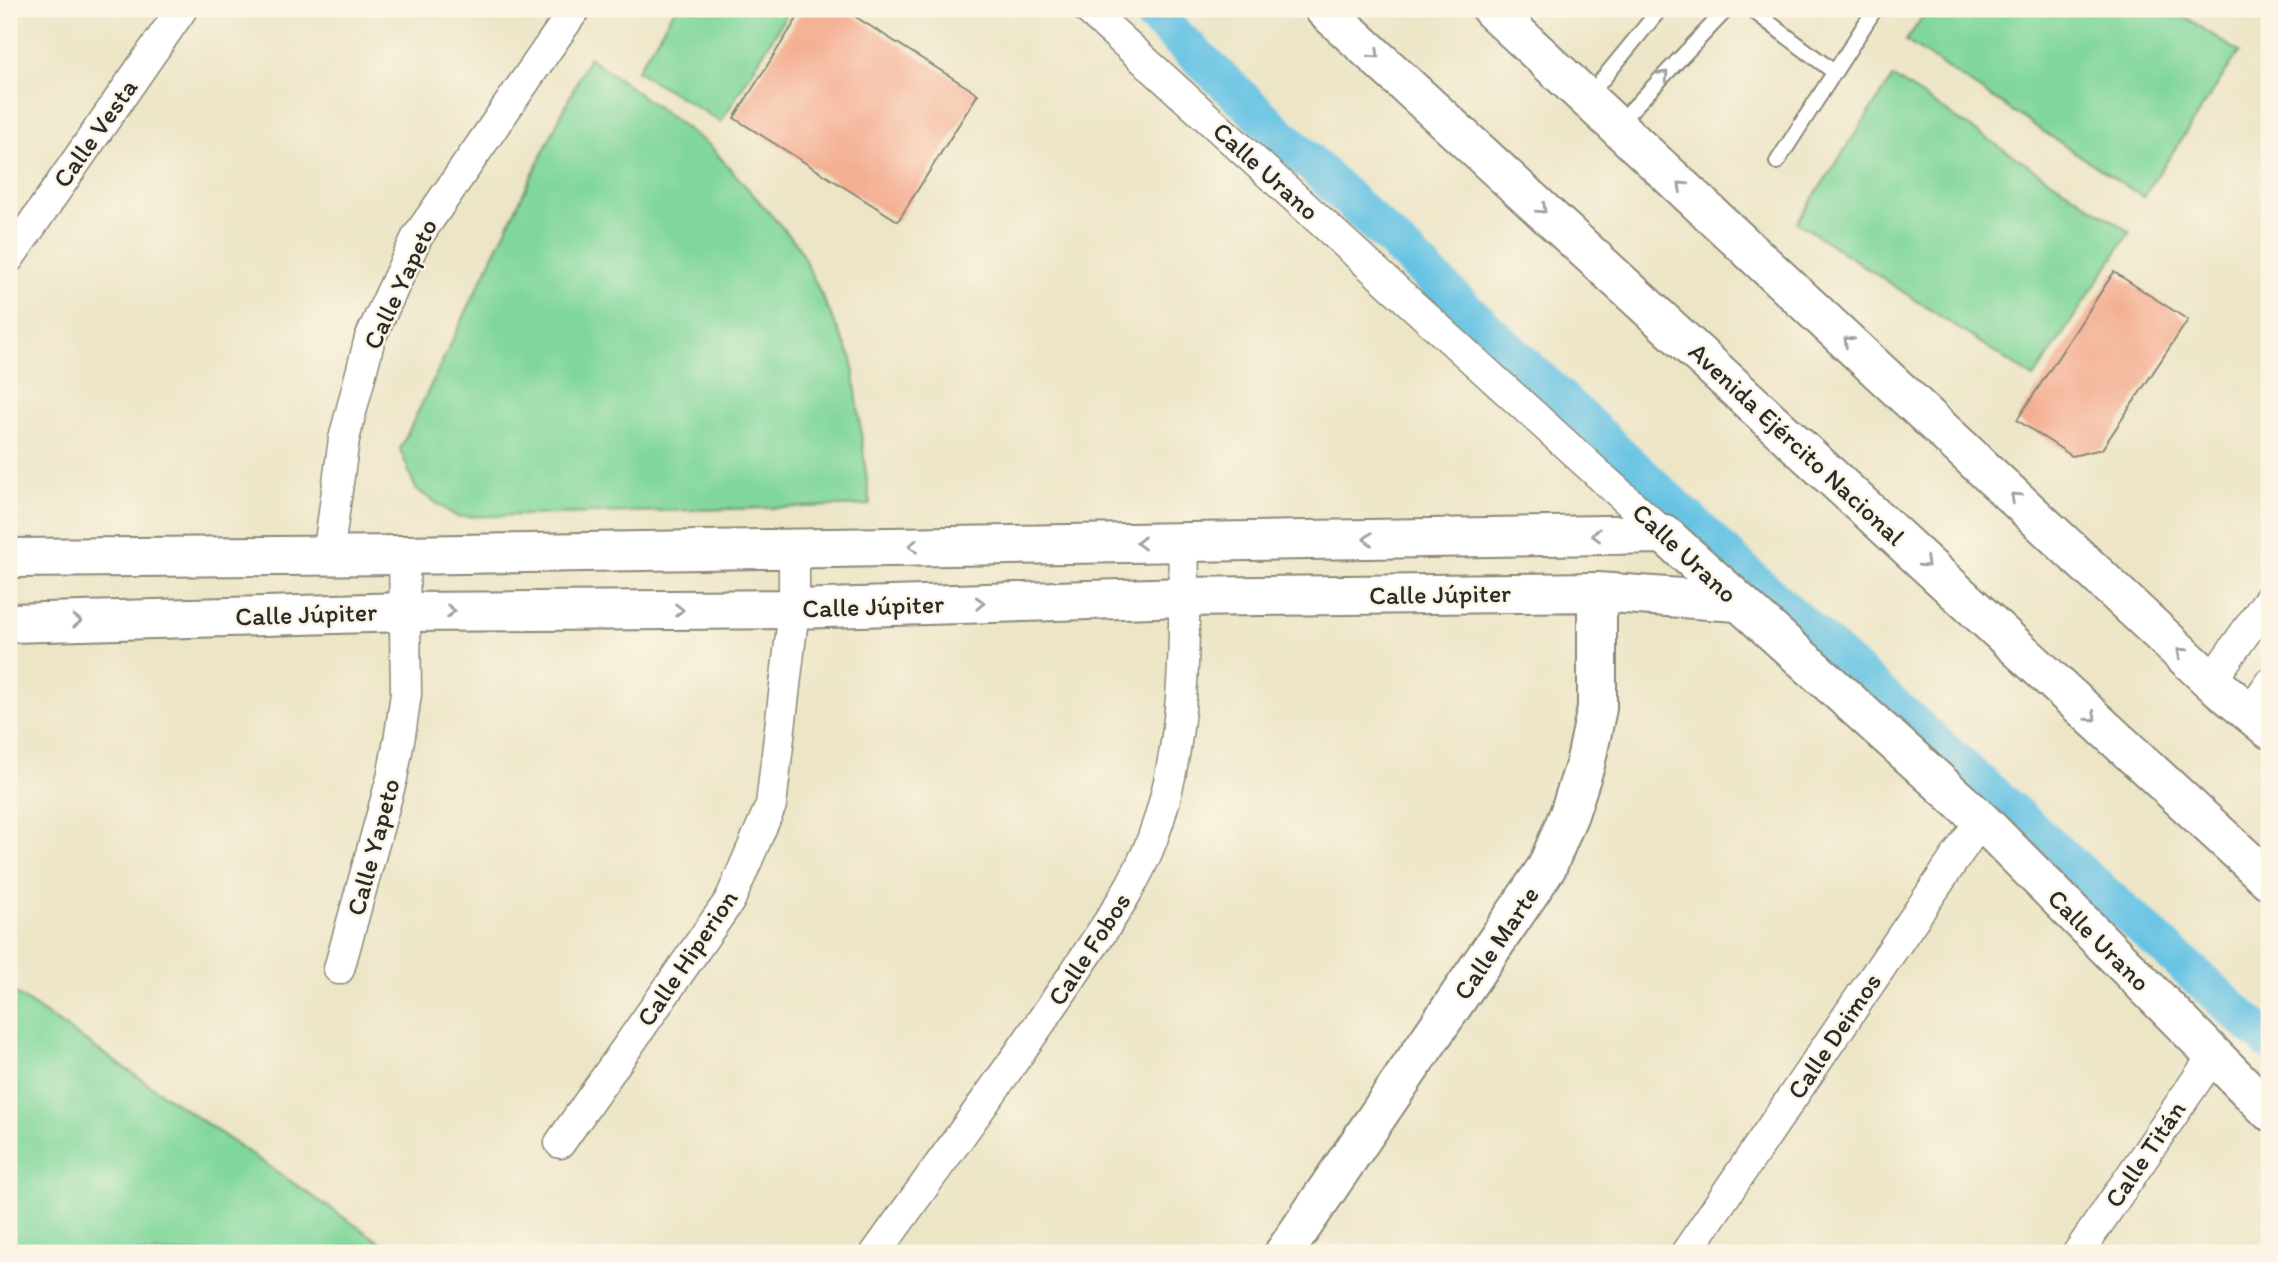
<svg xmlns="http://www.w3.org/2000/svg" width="2278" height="1262" viewBox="0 0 2278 1262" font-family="Itim,sans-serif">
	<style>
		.green { fill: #81d79b; stroke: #568163; stroke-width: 2 }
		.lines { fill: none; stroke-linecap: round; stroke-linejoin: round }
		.canal { stroke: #66c3e4; stroke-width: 38 }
		.building { fill: #f4af93 }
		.lane-casing { stroke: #8c8878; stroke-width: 18 }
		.street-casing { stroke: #8c8878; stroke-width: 33 }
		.secondary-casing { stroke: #8c8878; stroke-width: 42 }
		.primary-casing { stroke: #8c8878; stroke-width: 42 }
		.lane { stroke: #fff; stroke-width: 14 }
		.street { stroke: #fff; stroke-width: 30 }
		.secondary { stroke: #fff; stroke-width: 38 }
		.primary { stroke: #fff; stroke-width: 38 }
		.oneway { stroke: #a0a0a0 }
		.labels { text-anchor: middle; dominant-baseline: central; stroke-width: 5; stroke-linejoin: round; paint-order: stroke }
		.street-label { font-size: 26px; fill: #2b2b2b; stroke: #fcf5e5 }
	</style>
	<rect width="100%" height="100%" fill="#fcf5e5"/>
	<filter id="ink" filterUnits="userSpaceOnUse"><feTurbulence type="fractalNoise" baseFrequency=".0143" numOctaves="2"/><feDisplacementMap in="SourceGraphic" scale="14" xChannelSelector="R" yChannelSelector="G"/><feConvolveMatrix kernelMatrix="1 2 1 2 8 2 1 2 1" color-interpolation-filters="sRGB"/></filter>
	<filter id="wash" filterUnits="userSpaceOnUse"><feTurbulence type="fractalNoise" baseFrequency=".00686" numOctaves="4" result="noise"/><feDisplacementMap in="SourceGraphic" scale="28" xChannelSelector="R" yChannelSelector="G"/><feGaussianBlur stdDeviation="1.57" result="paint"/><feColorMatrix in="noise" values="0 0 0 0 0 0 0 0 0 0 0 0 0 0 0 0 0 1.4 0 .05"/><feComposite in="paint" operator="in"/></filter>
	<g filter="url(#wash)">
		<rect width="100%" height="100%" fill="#ece5c6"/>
		<path class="green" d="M675,9H790L721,122L637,71Z
			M1928,9H2173L2239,52L2143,197L1906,41Z
			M589,57L710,146L797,244L852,359L870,505L457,517L416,489L400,449Z
			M1893,77L2130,232L2034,378L1797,222Z
			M9,989L396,1253H27L9,1240Z"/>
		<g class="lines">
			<path class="canal" d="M1147,9L1756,583L2269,1041"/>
		</g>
		<g id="blocks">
			<path class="building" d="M803,9H843L978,94L898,221L734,118Z
				M2114,272L2188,320L2102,449L2072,456L2017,420Z"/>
		</g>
	</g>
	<g filter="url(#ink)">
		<use href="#blocks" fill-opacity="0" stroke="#8c8878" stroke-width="2"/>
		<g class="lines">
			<defs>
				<path id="lane" d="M1751,9L1834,72
					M1588,97L1660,9
					M1618,124L1727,9
					M1777,162L1875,9"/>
				<path id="street" d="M1088,9L1664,534
					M9,258L182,9
					M328,556L344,439L370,338L417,237L575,9
					M2211,681L2269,599
					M2250,713L2269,684
					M339,969L392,778L400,735L406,694L404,555
					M560,1143L730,900L771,805L794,609V548
					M876,1253C942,1160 1011,1068 1075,972C1103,930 1134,888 1152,840C1186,750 1186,638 1183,542
					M1686,1253L1981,820
					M2078,1253L2213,1056"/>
				<path id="secondary" d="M9,558L404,555L1664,534L1981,820L2269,1111
					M9,623L405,612L794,609L1185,597L1597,592L1737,602
					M1284,1253L1547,867L1569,814L1585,765L1597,708V592"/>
				<path id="primary" d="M1324,9L2269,880
					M1491,9L2211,681L2269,729"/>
			</defs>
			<use href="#lane" class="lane-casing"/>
			<use href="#street" class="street-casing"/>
			<use href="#secondary" class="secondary-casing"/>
			<use href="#primary" class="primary-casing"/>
			<use href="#lane" class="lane"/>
			<use href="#street" class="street"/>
			<use href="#secondary" class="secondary"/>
			<use href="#primary" class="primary"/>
		</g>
		<defs><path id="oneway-chevron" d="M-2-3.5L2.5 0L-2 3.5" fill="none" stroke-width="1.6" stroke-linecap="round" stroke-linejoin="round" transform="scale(1.75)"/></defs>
		<g class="oneway">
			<use href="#oneway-chevron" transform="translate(1375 54) rotate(43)"/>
			<use href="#oneway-chevron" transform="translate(1664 75) rotate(-47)"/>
			<use href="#oneway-chevron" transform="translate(1682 186) rotate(-137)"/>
			<use href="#oneway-chevron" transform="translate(1542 209) rotate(43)"/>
			<use href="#oneway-chevron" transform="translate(1848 341) rotate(-137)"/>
			<use href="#oneway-chevron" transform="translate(2015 497) rotate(-137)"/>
			<use href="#oneway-chevron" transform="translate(1596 535) rotate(179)"/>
			<use href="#oneway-chevron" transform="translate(1368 539) rotate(179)"/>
			<use href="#oneway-chevron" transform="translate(1141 543) rotate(179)"/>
			<use href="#oneway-chevron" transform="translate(913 546) rotate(179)"/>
			<use href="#oneway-chevron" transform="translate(1925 563) rotate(43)"/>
			<use href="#oneway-chevron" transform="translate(980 603) rotate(-2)"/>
			<use href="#oneway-chevron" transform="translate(679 610)"/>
			<use href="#oneway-chevron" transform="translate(451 611)"/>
			<use href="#oneway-chevron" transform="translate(77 621) rotate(-2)"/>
			<use href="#oneway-chevron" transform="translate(2181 652) rotate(-137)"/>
			<use href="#oneway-chevron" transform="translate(2092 717) rotate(43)"/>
		</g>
	</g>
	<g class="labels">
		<g class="street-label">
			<text transform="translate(95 133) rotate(-55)">Calle Vesta</text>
			<text transform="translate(1266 171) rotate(42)">Calle Urano</text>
			<text transform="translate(400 284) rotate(-65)">Calle Yapeto</text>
			<text transform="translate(1797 444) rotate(43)">Avenida Ejército Nacional</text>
			<text transform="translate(1685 553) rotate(43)">Calle Urano</text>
			<text transform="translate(1440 594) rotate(-1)">Calle Júpiter</text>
			<text transform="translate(873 606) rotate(-2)">Calle Júpiter</text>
			<text transform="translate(306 614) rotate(-2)">Calle Júpiter</text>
			<text transform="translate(373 847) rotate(-75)">Calle Yapeto</text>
			<text transform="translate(2099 940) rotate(45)">Calle Urano</text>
			<text transform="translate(1496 943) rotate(-56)">Calle Marte</text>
			<text transform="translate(1089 949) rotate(-57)">Calle Fobos</text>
			<text transform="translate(687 958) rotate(-56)">Calle Hiperion</text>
			<text transform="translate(1834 1036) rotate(-56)">Calle Deimos</text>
			<text transform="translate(2145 1154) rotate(-56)">Calle Titán</text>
		</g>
	</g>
	<rect width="2278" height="1262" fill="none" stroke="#fcf5e5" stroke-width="35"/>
</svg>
